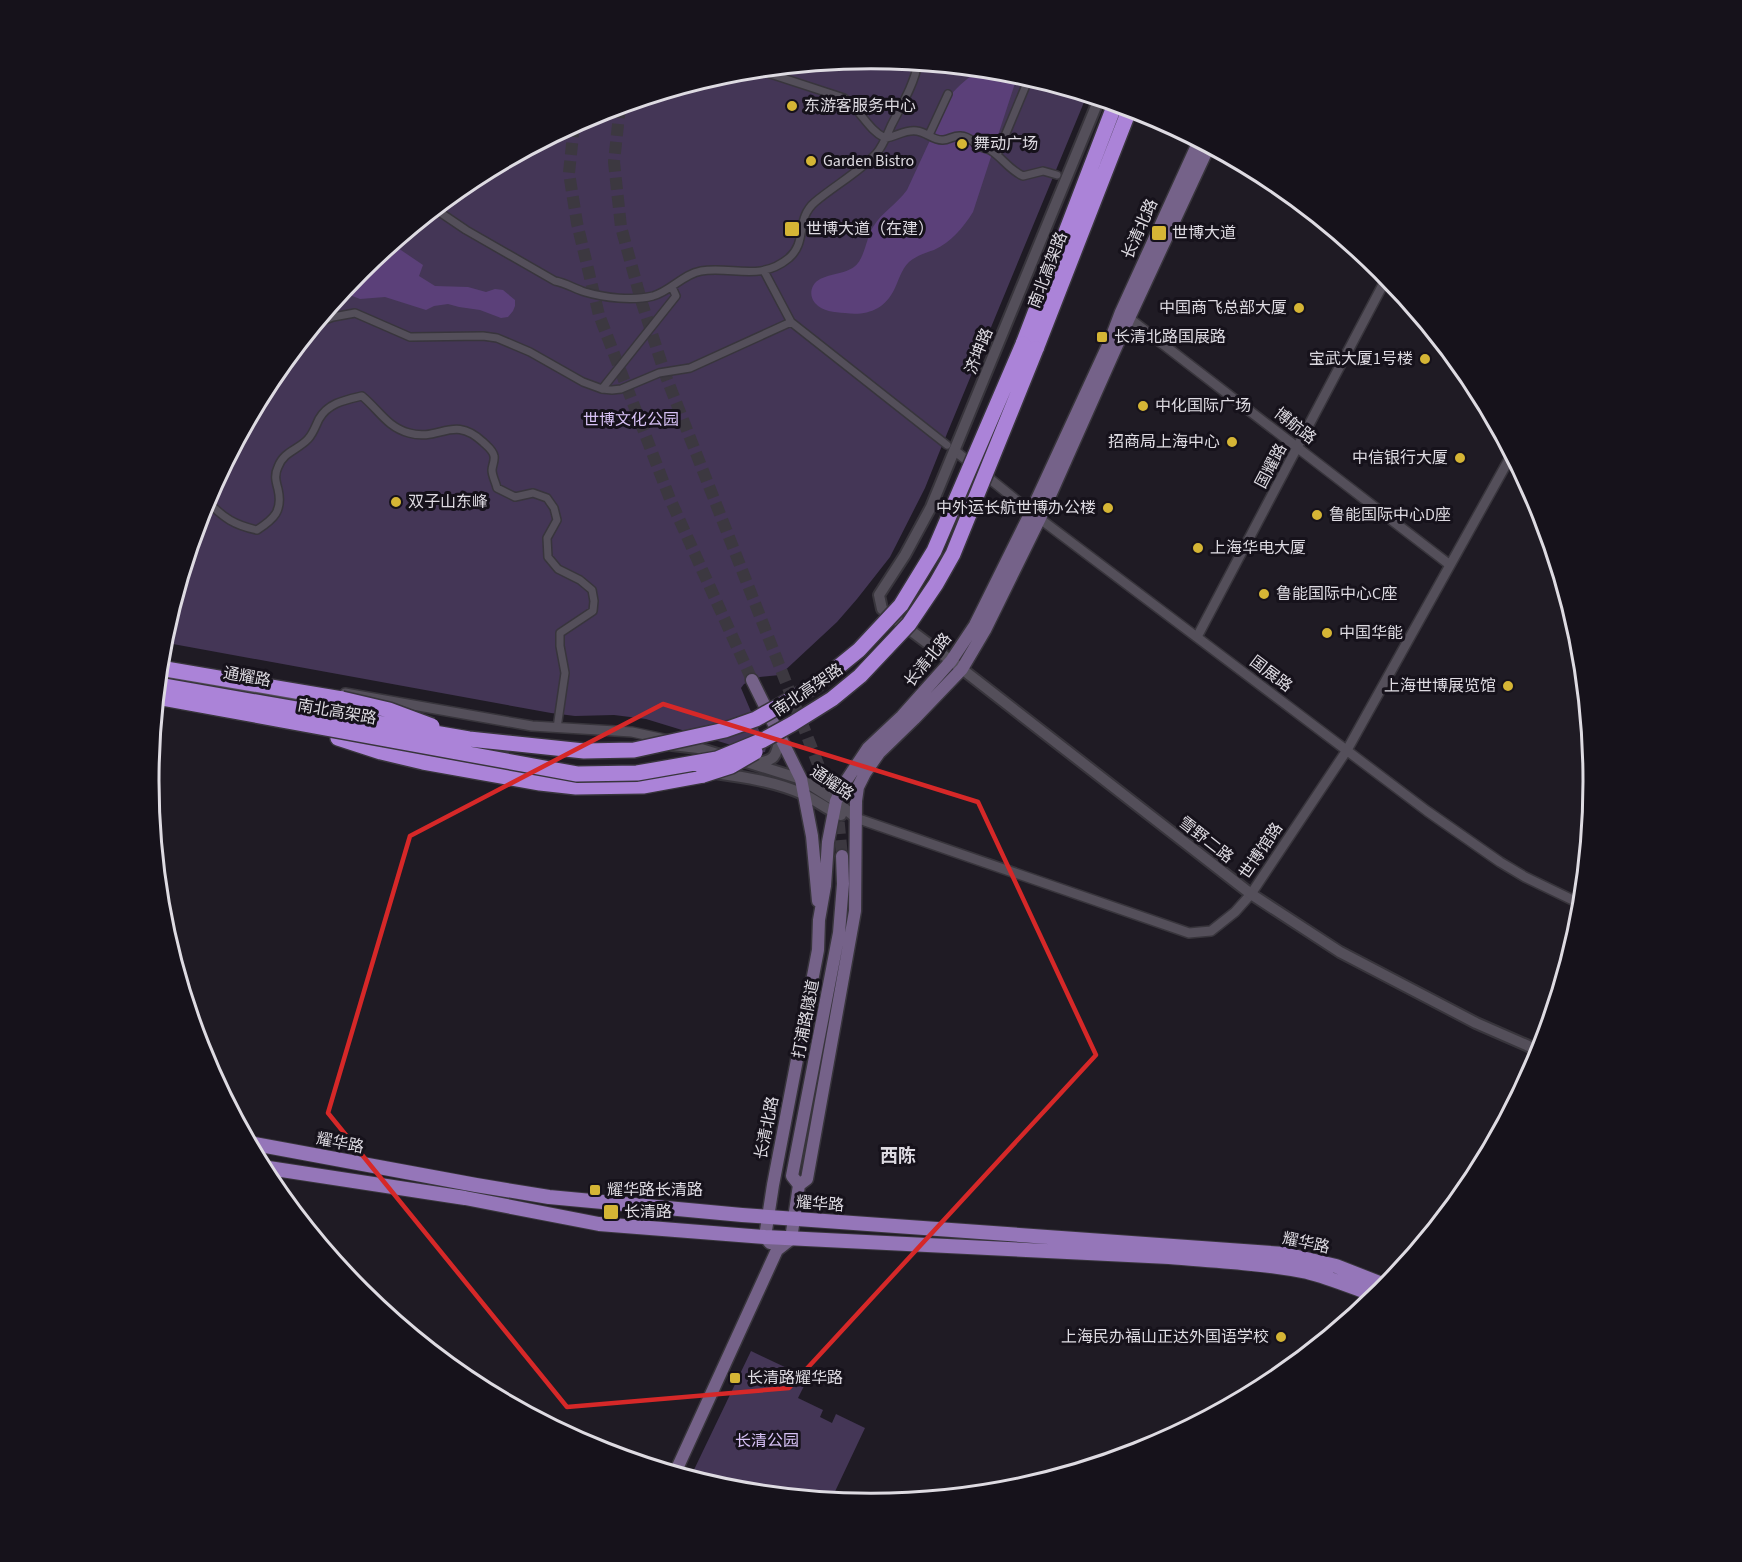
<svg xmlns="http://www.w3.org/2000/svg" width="1742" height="1562" viewBox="0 0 1742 1562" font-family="'Source Sans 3','Noto Sans SC',sans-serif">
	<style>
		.green { fill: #443656 }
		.water { fill: #5b4079 }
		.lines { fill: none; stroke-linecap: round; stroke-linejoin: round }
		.secondary-tunnel { stroke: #3c3840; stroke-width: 12; stroke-dasharray: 12 6; stroke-linecap: butt }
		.pedestrian-casing { stroke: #38353c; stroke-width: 10 }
		.minor-casing { stroke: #38353c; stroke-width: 12 }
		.tertiary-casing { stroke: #38353c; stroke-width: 14 }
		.secondary-casing { stroke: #38353c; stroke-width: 15 }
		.primary-casing { stroke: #38353c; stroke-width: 16 }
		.trunk-casing { stroke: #38353c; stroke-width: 18 }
		.pedestrian { stroke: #544f5a; stroke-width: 7 }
		.minor { stroke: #544f5a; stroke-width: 9 }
		.tertiary { stroke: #544f5a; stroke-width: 10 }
		.secondary { stroke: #756289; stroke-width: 12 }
		.primary { stroke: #9576b9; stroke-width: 14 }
		.trunk { stroke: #ab83d8; stroke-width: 15 }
		.trunk-bridge-casing { stroke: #38353c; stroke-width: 18; stroke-linecap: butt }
		.trunk-bridge { stroke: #ab83d8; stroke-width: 15 }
		.marked { fill: none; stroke: #d62828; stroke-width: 4.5; stroke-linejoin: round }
		.poi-dot { fill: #d5b535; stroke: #16121b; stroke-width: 2 }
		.labels { text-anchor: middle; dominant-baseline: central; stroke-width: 6; stroke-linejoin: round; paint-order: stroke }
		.poi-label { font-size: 16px; fill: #dedbe2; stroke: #16121b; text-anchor: start }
		.street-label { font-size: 16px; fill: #dedbe2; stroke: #16121b }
		.park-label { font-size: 16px; fill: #d7c1f5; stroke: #16121b }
		.neighbourhood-label { font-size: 18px; font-weight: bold; fill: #dedbe2; stroke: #16121b }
		.rim { fill: none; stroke: #dedbe2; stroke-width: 3 }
	</style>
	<rect width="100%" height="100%" fill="#1f1b24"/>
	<path class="green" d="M871,59L1012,72L1087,95L939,453L925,488L890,557L857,599L837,622L780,675L760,677L744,684L741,688L766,747L765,752L757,753L646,719L614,715L575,716L551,713L162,642L204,504L270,379L360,270L470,180L595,113L730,72Z
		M751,1351L808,1378L798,1398L823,1410L820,1417L832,1423L836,1414L865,1428L831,1500L730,1490L690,1478Z"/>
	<path class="water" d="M977,69L1018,74L973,212C963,228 951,242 934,250C925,253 916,256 909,262C901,270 899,280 894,290C884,310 866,316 845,313C834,312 823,312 815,303C811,298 810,292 813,286C820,273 842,276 854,267C865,259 866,238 873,227C882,212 897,204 907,190L951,95C958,85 969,79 977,69Z
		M392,244L423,265L419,276L435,286L468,287L486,292L495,289L503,290L515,300V306L513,311L508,317L501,318L480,310L459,307L448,304L434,306L426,310L385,297L360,299L342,292L360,270Z"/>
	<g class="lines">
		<path class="secondary-tunnel" d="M620,106L614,162L621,227L641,300L665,374L838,815L842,856
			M574,125L569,173L577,223L599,315L670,499L752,680"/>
		<defs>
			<path id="pedestrian" d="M758,70L844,98C860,109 868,130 885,138C896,137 905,129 917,131C926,132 934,141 943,140C949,140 954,135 961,136C969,136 974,143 981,147C984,148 987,149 990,150C1002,157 1009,170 1023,176L1043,171L1057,175
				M929,135L948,94
				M997,155L1029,78
				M435,209L466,230L555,281C566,283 575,289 585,292C605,298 633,301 653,296C671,291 683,274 701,271C733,266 760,282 789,258C808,241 795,219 815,202C834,186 859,172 876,154C883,146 887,135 891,126C901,106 914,85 918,63
				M764,271L791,322L947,445
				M316,323L333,317L355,313L410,337L483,336L497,338L530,352L583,382L602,389L612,390L621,389L659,373L690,368L791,322
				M602,389L676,296L672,287
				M205,501L208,502C224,518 234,525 257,530C274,519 283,511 278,489C276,482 274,475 278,467C284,451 298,450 308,439C313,434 316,425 319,419C328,403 345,400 362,396C379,410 387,427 409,433C440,442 453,414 483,442C487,446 493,450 494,456C495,461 492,466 492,470C492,476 496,483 497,488L515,497L533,493L547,498L554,508L557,520L547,538L548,557L558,569L580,580L592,590L594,601L593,611L560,633V646L565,673L557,728"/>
			<path id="minor" d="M1125,315L1450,565
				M954,450L1031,512L1427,811L1500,862L1525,877L1581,904
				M1197,637L1387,277
				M345,693L532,726L632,732L669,740
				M856,818L1189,933L1211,931L1235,912L1251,894L1347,750L1512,454"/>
			<path id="tertiary" d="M1099,99L931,507L905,555L879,595L882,609L962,669L1251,894L1340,952L1476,1023L1540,1051
				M159,676L348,710
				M672,745L698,748L724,756
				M402,750L462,761L499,767
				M740,760L801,779L836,801L856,818
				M755,763C775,761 776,757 780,738
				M715,773C744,777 776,782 803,794C816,800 827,810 841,815"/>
			<path id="secondary" d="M752,680L801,779L812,836L818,901
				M799,1185L792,1176L839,933L843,884L842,856
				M770,1243L765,1237L773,1185L818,950L819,920L825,886L828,842L836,801L844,784L868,748L902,716L951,661L975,625L1031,512L1110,341L1121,312L1199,141
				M675,1473L777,1250L791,1239L799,1185L807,1179L855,911L856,801L858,787L865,773L879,753L914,719L962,669L985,630L1040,518L1129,318L1209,146"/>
			<path id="primary" d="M249,1143L476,1185L549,1197L742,1215L1285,1254L1336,1266L1387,1286
				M262,1167L465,1198L599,1224L765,1237L1169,1257C1215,1261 1262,1263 1307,1272C1331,1278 1354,1288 1377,1296"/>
			<path id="trunk" d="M1023,344L1115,104
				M1036,349L1130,108
				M160,668L342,699
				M338,738L381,752L423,762L540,783L576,787L643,786L703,775"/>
		</defs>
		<use href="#pedestrian" class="pedestrian-casing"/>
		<use href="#minor" class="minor-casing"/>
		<use href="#tertiary" class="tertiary-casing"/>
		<use href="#secondary" class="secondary-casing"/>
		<use href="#primary" class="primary-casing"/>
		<use href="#trunk" class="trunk-casing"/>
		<use href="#pedestrian" class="pedestrian"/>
		<use href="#minor" class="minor"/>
		<use href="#tertiary" class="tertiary"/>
		<use href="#secondary" class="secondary"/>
		<use href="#primary" class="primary"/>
		<use href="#trunk" class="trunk"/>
		<defs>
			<path id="trunk-bridge" d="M158,685L469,739L584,751L634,750L725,730L756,719L816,685L859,650L901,605L934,551L1023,344
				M157,697L577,774L637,773L717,759L763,740L792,724L832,699L860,676L909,624L936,584L953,554L1036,349
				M342,699L389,710L432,726
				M703,775L731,766L755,752"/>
		</defs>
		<use href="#trunk-bridge" class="trunk-bridge-casing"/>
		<use href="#trunk-bridge" class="trunk-bridge"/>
	</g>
	<path class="marked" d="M663,704L978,802L1096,1055L789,1388L567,1407L328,1113L410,836Z"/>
	<g class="poi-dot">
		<circle cx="792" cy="106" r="6"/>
		<circle cx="962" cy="144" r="6"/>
		<circle cx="811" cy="161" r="6"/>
		<rect x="784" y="221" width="16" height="16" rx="3"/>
		<rect x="1151" y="225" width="16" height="16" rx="3"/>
		<circle cx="1299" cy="308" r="6"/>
		<rect x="1096" y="331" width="12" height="12" rx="3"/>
		<circle cx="1425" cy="359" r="6"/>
		<circle cx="1143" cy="406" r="6"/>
		<circle cx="1232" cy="442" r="6"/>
		<circle cx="1460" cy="458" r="6"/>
		<circle cx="396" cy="502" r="6"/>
		<circle cx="1108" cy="508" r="6"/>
		<circle cx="1317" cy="515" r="6"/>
		<circle cx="1198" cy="548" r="6"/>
		<circle cx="1264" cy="594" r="6"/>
		<circle cx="1327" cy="633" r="6"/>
		<circle cx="1508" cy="686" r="6"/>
		<rect x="589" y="1184" width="12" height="12" rx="3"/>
		<rect x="603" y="1204" width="16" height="16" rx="3"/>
		<circle cx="1281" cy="1337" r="6"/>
		<rect x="729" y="1372" width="12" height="12" rx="3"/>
	</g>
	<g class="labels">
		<g class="poi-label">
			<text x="804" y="106">东游客服务中心</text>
			<text x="974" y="144">舞动广场</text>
			<text x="823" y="161">Garden Bistro</text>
			<text x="806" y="229">世博大道（在建）</text>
			<text x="1172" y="233">世博大道</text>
			<text x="1287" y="308" text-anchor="end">中国商飞总部大厦</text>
			<text x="1114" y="337">长清北路国展路</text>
			<text x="1413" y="359" text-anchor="end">宝武大厦1号楼</text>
			<text x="1155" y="406">中化国际广场</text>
			<text x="1220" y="442" text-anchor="end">招商局上海中心</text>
			<text x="1448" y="458" text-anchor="end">中信银行大厦</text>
			<text x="408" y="502">双子山东峰</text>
			<text x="1096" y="508" text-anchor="end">中外运长航世博办公楼</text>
			<text x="1329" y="515">鲁能国际中心D座</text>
			<text x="1210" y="548">上海华电大厦</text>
			<text x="1276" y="594">鲁能国际中心C座</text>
			<text x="1339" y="633">中国华能</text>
			<text x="1496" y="686" text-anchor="end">上海世博展览馆</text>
			<text x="607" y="1190">耀华路长清路</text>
			<text x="624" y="1212">长清路</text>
			<text x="1269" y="1337" text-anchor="end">上海民办福山正达外国语学校</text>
			<text x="747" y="1378">长清路耀华路</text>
		</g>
		<g class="street-label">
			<text transform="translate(1140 229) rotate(-66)">长清北路</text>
			<text transform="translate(1048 270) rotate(-69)">南北高架路</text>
			<text transform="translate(979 351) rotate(-68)">济坤路</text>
			<text transform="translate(1295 426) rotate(38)">博航路</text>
			<text transform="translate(1271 466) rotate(-62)">国耀路</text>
			<text transform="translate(928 660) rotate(-51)">长清北路</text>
			<text transform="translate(1271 674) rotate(37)">国展路</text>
			<text transform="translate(247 677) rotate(10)">通耀路</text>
			<text transform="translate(808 690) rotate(-34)">南北高架路</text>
			<text transform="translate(337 712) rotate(10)">南北高架路</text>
			<text transform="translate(832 783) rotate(34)">通耀路</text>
			<text transform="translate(1206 840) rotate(38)">雪野二路</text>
			<text transform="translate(1261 851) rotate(-56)">世博馆路</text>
			<text transform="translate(806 1019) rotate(-79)">打浦路隧道</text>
			<text transform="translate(767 1128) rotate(-79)">长清北路</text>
			<text transform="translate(340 1143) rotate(11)">耀华路</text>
			<text transform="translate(820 1204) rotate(4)">耀华路</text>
			<text transform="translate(1306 1243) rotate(12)">耀华路</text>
		</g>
		<g class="park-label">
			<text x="631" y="420">世博文化公园</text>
			<text x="767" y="1441">长清公园</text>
		</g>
		<g class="neighbourhood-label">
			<text x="898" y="1156">西陈</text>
		</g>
	</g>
	<path d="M0 0H1742V1562H0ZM159 781a712 712 0 1 1 1424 0a712 712 0 1 1-1424 0Z" fill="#16121b" fill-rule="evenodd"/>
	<path class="rim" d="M159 781a712 712 0 1 1 1424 0a712 712 0 1 1-1424 0Z"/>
</svg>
